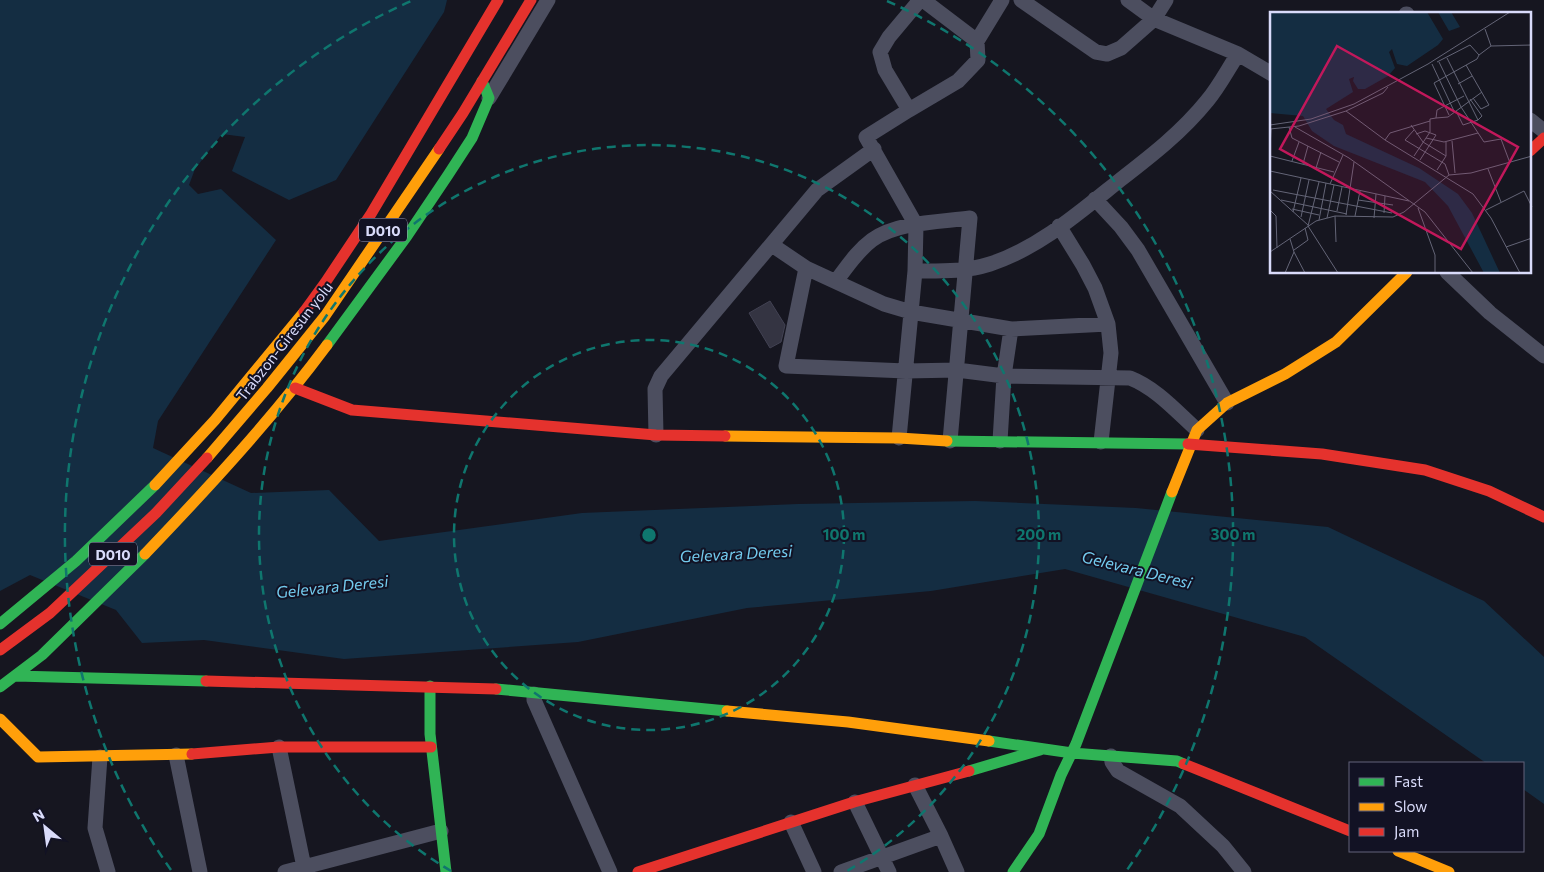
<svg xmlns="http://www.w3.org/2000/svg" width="1544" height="872" viewBox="0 0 1544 872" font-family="Commissioner,sans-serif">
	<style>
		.water { fill: #142d42 }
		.building { fill: #343442; stroke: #424253 }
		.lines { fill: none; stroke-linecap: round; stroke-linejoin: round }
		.street { stroke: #4c4e5f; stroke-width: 15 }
		.fast { stroke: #30b455; stroke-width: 11 }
		.slow { stroke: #ff9f0a; stroke-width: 11 }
		.jam { stroke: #e5322d; stroke-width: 11 }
		.ring { fill: none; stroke: #0f766e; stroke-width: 2.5; stroke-dasharray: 9 6 }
		.labels { text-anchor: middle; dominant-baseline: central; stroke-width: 4; stroke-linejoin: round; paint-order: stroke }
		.shield { fill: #121224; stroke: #9d9fba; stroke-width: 1 }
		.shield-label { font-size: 14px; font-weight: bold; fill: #d9dbfa }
		.street-label { font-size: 15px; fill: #d9dbfa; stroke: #121224 }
		.water-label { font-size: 16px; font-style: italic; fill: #73cbee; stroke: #121224 }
		.inset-road { fill: none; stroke: #646577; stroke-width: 1 }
		.view { fill: #c2185b; fill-opacity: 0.15; stroke: #c2185b; stroke-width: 2.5 }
		.inset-edge { fill: none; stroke: #d9dbfa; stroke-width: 2.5 }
		.centre { fill: #0f766e; stroke: #121224; stroke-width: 2.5 }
		.ring-label { font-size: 15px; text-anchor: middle; font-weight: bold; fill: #0f766e; stroke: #121224; stroke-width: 4; stroke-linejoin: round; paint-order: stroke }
	</style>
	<rect width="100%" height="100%" fill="#161620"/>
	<path class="water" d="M0,0H447L444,12L336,180L289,200L232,171L245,137L222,134L195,169L189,185L198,194L221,189L276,240L158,421L153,448L251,493L329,490L379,541L582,513L798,504L975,501L1136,508L1328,527L1484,601L1544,657V804L1523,789V763H1486L1305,637L1065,569L931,591L747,608L578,642L344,659L204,640L142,643L116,610L30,575L0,591Z"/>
	<path class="building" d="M770,301L785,325L781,342L770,348L749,313Z"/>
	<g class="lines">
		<path class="street" d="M920,0L889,37L880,52L885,70L909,110L958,81L978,60L977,41L1002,0
			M923,0L977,41
			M1021,0L1096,52L1107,54L1121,48L1154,19L1166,0
			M1128,0L1154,19L1238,54L1272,74
			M1406,14H1407
			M489,98L548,0
			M1530,120L1544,131
			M1095,199L1121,227L1138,250L1227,403
			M1059,226L1083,265L1095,288L1108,324L1111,353L1101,442
			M772,245L806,268L884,304L911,312L1011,329L1108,324
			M806,268L786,366L906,371L957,370L1004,376L1130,378C1156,388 1177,412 1197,430
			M915,271C940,271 965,272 990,264C1039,248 1080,212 1120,180C1151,156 1182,132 1207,101C1219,87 1228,69 1238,54
			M1447,272L1490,313L1544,356
			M836,281C847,267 857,251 872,240C896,222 940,222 970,218L950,441
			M656,435L655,389L661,376L817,190L874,149
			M899,438L915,271L916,225L866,137L909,110
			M1000,441L1004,376L1011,329
			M534,694V700L610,872
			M279,747L304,867
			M176,755L200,872
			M1111,756L1112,762L1118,771L1180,806L1223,846L1244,872
			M100,757L95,828L108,872
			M915,785L941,836L957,872
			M855,802L889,872
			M791,822L814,872
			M285,872L441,831
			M841,872L941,836"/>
		<path class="fast" d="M327,345L407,236L448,175L472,138L489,98L482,81
			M947,441L1188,444
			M0,624L76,561L155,485
			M16,676L206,681
			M430,686V734L446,872
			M0,687L42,655L145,554
			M496,689L727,711
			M989,741L1072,753L1177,761L1184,764
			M969,771L1040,750
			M1013,872L1039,834L1061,775L1076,744L1172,492"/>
		<path class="slow" d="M725,436L899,438L947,441
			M207,458L267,388L325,316L439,149
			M155,485L215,420L304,312
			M1172,492L1197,430L1227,403L1285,374L1336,342L1407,272
			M145,554C209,487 272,419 327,345
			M727,711L848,722L989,741
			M0,719L38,757L192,754
			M1398,851L1449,872"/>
		<path class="jam" d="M439,149L463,113L531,0
			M1530,151L1544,138
			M304,312L325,283L371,214L498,0
			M295,388L352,410L656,435L725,436
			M1188,444L1322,454L1425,470L1489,491L1544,517
			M0,650L50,613L156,513L207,458
			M206,681L496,689
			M192,754L279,747H431
			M1184,764L1350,831
			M638,872L854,802L969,771"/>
	</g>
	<g class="ring">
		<circle cx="649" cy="535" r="195"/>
		<path d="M451 871A390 390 0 1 1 847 871"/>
		<path d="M171 870A584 584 0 0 1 411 1M887 1A584 584 0 0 1 1127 870"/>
	</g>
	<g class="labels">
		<g class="shield">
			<rect x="359" y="218.5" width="48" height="23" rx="4"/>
			<rect x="89" y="542.5" width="48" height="23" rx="4"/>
		</g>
		<g class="shield-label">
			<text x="383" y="230">D010</text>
			<text x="113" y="554">D010</text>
		</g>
		<g class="street-label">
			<text transform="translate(284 341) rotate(-52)">Trabzon-Giresun yolu</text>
		</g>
		<g class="water-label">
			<text transform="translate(736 553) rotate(-3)">Gelevara Deresi</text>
			<text transform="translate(1137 569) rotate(14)">Gelevara Deresi</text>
			<text transform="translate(332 586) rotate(-6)">Gelevara Deresi</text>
		</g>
	</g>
	<g transform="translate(1270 12)">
		<rect width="261" height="261" fill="#161620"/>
		<path d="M0,0H157L173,27L168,33L137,54L127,52L122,37L119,40L125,56L118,64L95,77H88L83,69L84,65L79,67L83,80L56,97L64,108L73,113L76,122L149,156L188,182L202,201L230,261H214L178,194L155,170L64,134L42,119L33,104L0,101ZM168,0H181L190,15L179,19Z" fill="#142d42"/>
		<path class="inset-road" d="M215,17L221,34M177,46L208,108L193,113L186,99M167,50L200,33L209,43L221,34L262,33M169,50L191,95L214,130L231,127L240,151M162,52L184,99M196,53L219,93L211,97L203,86M188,72L202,64M194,84L167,98L166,106L178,105L212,80M200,87L212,104L208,108M76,99L115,128L203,182L221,206L250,261M179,103L164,71L207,47L209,43M0,113L41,107L84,92L158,52L240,0M141,113L153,130L176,144M19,115L22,126L69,150M25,115L79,146L155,200L203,261M0,117L29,114L76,99L113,81L118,75M144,118L135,128L175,152L179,163M146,122L155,119L166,123L150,148M156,126L174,130L208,121M115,128L120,121L160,109M182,129L185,161M0,137L1,117M0,144L64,160M144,144L160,120V107L166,106M22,149L29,130M33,152L38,134M46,156L51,140M218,157L231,190M167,158L176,144V130M0,159L139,189M49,170L38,214L68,261M60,172L73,143M3,178L122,201M0,179L38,213M11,188L77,202M88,188L123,193M148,196L165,243V261M22,197L49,203M0,198L6,204L7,236M216,198L254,179L262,195M67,199L72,175M23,200L31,166M114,201L115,184M76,203L84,150M65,204L66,230M85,204L90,179M31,205L39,168M57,206L64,173M104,206L106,182M49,208L56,171M236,235L262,226M24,238L38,228L35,216M0,240L46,209L65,204L123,205L134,200L179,163L201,161L262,144M24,240L35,261M15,261L24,240L20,227"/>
		<path class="view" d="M67,34L248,135L191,237L10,137Z"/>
		<rect width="261" height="261" class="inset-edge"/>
	</g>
	<circle cx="649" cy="535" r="8" class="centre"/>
	<g class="ring-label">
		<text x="844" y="540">100 m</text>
		<text x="1039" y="540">200 m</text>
		<text x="1233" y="540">300 m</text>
	</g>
	<rect x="1349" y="762" width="175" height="90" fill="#121224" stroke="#62627a"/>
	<rect x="1359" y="778" width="25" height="8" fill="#30b455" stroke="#62627a"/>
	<text x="1394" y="787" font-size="15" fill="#d9dbfa">Fast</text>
	<rect x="1359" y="803" width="25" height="8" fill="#ff9f0a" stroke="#62627a"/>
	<text x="1394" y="812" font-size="15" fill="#d9dbfa">Slow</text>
	<rect x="1359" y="828" width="25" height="8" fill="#e5322d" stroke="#62627a"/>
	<text x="1394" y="837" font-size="15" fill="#d9dbfa">Jam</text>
	<g transform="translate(45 827) rotate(331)" stroke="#121224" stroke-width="4" paint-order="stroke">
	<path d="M0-4L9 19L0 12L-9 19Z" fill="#d9dbfa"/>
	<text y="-8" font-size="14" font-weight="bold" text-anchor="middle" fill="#d9dbfa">N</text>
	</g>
</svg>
